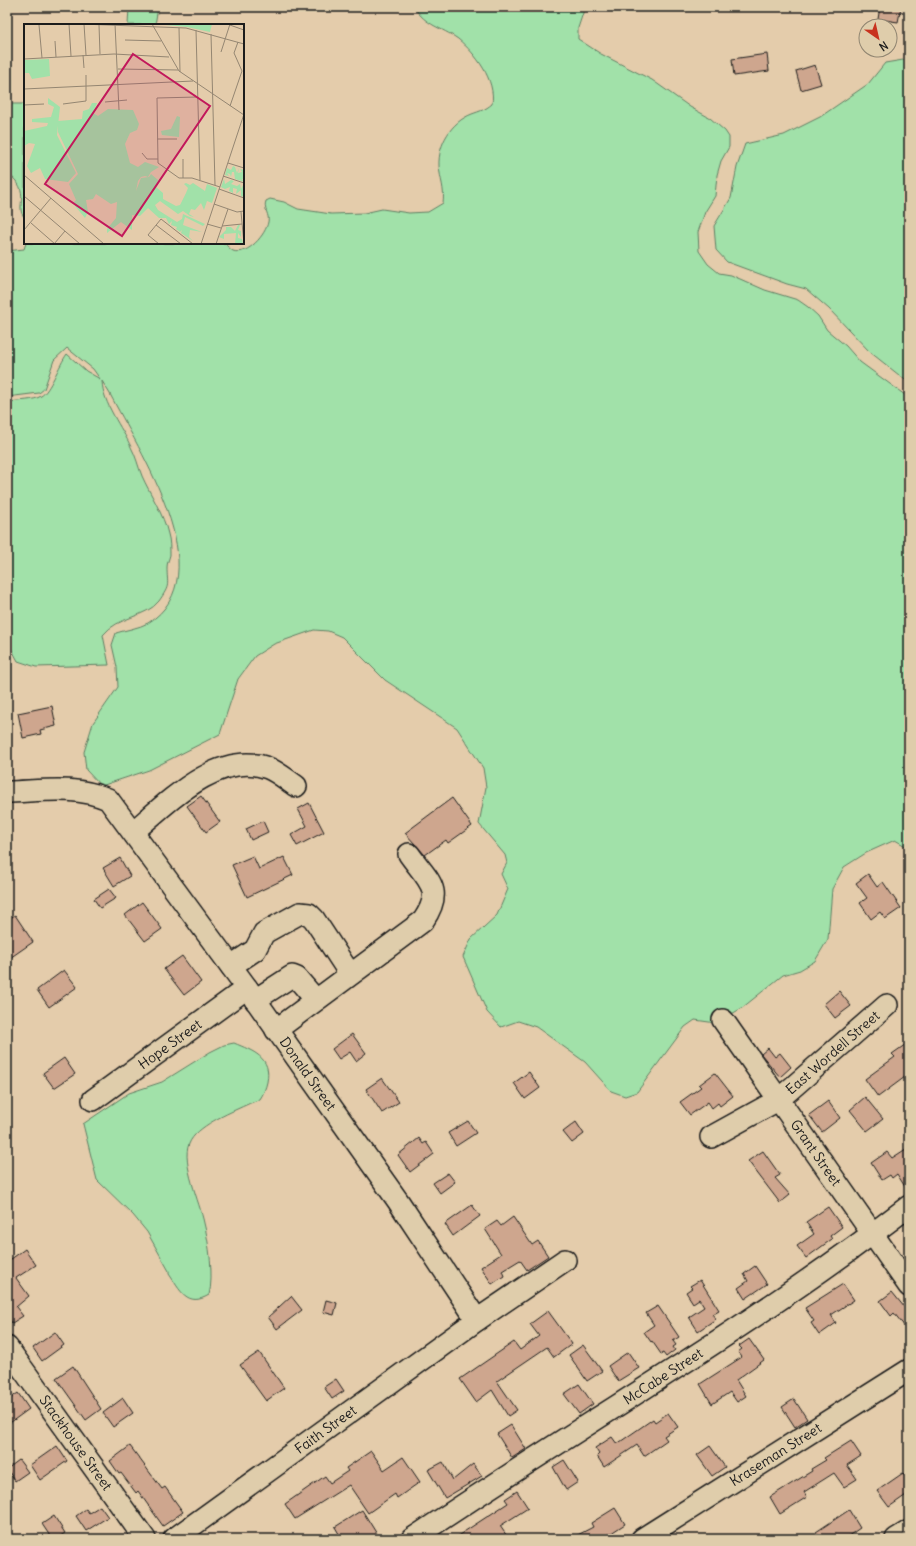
<svg xmlns="http://www.w3.org/2000/svg" width="916" height="1546" viewBox="0 0 916 1546" font-family="Delius,sans-serif">
	<style>
		.green { fill: #a1e1a9; stroke: #5e7e62 }
		.building { fill: #cea68e; stroke: #1c1c1c }
		.lines { fill: none; stroke-linecap: round; stroke-linejoin: round }
		.minor-casing { stroke: #1c1c1c; stroke-width: 24 }
		.minor { stroke: #dfcdab; stroke-width: 21 }
		.labels { text-anchor: middle; dominant-baseline: central; stroke-width: 3; stroke-linejoin: round; paint-order: stroke }
		.street-label { font-size: 14px; fill: #1c1c1c; stroke: #dfcdab }
		.inset-road { fill: none; stroke: #948672; stroke-width: 1 }
		.view { fill: #c2185b; fill-opacity: 0.15; stroke: #c2185b; stroke-width: 2 }
		.inset-edge { fill: none; stroke: #1c1c1c; stroke-width: 2 }
	</style>
	<rect width="100%" height="100%" fill="#e4ccab"/>
	<filter id="ink" filterUnits="userSpaceOnUse"><feTurbulence type="fractalNoise" baseFrequency=".025" numOctaves="2"/><feDisplacementMap in="SourceGraphic" scale="8" xChannelSelector="R" yChannelSelector="G"/><feConvolveMatrix kernelMatrix="1 2 1 2 8 2 1 2 1" color-interpolation-filters="sRGB"/></filter>
	<g filter="url(#ink)">
		<path class="green" d="M129,7H158L155,25H128Z
			M414,7H585L578,28V39L601,54L652,80L690,107L710,118L725,131L729,137V147L721,161L717,175L715,196L705,212L698,232L699,251L708,264L719,273L731,275L765,290L798,300L808,307L818,316L827,330L846,346L860,362L909,398V848L895,840L866,853L844,867L832,889L828,939L815,961L800,970L783,975L742,1008L716,1023L695,1020L685,1027L637,1092L625,1096L611,1091L585,1062L536,1027L518,1021L501,1027L487,1012L463,957L471,939L497,915L508,889L501,874L507,863L505,855L479,824L486,787L483,768L457,728L385,680L342,637L328,631L314,630L274,644L255,656L238,679L220,734L149,770L101,786L86,770L84,752L93,723L118,687L117,667L112,645L116,633C125,630 139,628 148,623C223,576 138,449 110,394L102,381C103,404 122,427 131,447C136,456 138,466 142,476C150,494 164,515 168,534C170,540 170,549 170,555C169,559 167,563 167,567C167,586 171,584 159,601C146,618 118,616 103,635L109,665L36,667L18,661L11,648L7,630V405L11,402C19,400 34,401 41,396C50,391 59,365 67,354L86,371L100,379L93,369L67,348L54,360L44,389L39,393L7,397V251L24,249L26,243H224C226,245 230,249 233,251C248,256 266,234 268,222C270,215 263,209 266,201L270,199L284,202L298,209L331,214L364,213L382,209L409,213L428,212L443,203C445,189 440,179 439,166C438,144 451,122 472,114C480,111 485,110 492,104C496,80 476,54 458,39C441,27 426,26 414,7Z
			M909,59V383L870,352L829,309L806,289L787,284L727,262L716,250L714,226L731,198L737,167L745,144L784,135L820,117L868,84L885,63Z
			M7,104H25V218C13,206 34,192 7,173Z
			M234,1043C253,1051 272,1057 267,1082C266,1087 263,1095 260,1099C256,1101 250,1103 246,1105C229,1113 196,1126 189,1144C181,1162 200,1203 204,1223C209,1243 214,1276 209,1295C187,1308 180,1290 169,1274V1271L147,1232L133,1215L97,1180L83,1124L129,1093L162,1082L210,1052L224,1045Z"/>
		<path class="building" d="M880,7H901L898,22L878,19Z
			M767,54L769,71L734,76L732,59Z
			M815,65L821,84L801,90L796,71Z
			M52,706L56,726L40,730L41,734L23,738L18,713Z
			M201,796L220,822L206,832L187,806Z
			M452,798L472,826L448,843L446,840L425,855L405,833Z
			M309,803L324,832L297,846L291,835L307,826L298,809Z
			M263,821L268,832L251,840L246,829Z
			M253,856L259,869L284,857L293,875L247,897L232,865Z
			M120,858L130,876L114,886L103,868Z
			M868,874L877,887L883,882L901,908L885,919L880,912L871,919L860,903L867,898L856,883Z
			M109,889L116,898L100,908L94,899Z
			M142,902L162,929L145,941L125,915Z
			M15,915L33,942L7,960V920Z
			M182,956L201,982L184,995L164,969Z
			M64,970L77,987L49,1007L37,990Z
			M839,991L851,1006L835,1018L824,1004Z
			M352,1034L366,1053L356,1061L350,1052L339,1059L332,1049Z
			M909,1042V1074L878,1097L865,1079L895,1057L892,1054Z
			M768,1048L775,1057L780,1053L791,1067L780,1077L761,1054Z
			M64,1058L75,1074L54,1088L43,1073Z
			M529,1072L540,1088L525,1099L514,1083Z
			M715,1073L733,1096L720,1106L718,1103L712,1108L708,1102L690,1115L680,1102L701,1087L699,1085Z
			M382,1078L399,1102L382,1113L366,1089Z
			M865,1097L883,1119L867,1131L850,1110Z
			M828,1101L840,1118L822,1132L809,1115Z
			M468,1121L476,1133L456,1146L448,1133Z
			M576,1122L584,1134L572,1143L563,1132Z
			M419,1138L423,1144L426,1142L434,1154L410,1172L398,1155Z
			M909,1147V1193L897,1174L892,1178L890,1175L882,1180L871,1163L887,1152L892,1158Z
			M763,1151L780,1175L775,1178L790,1195L780,1203L748,1161Z
			M448,1173L455,1182L440,1193L433,1183Z
			M472,1205L480,1216L453,1236L445,1224Z
			M828,1207L842,1227L830,1236L832,1239L806,1258L797,1246L814,1234L806,1222Z
			M513,1217L532,1245L538,1241L548,1256L527,1270L520,1260L502,1271L504,1276L492,1284L481,1267L501,1254L485,1229L497,1221L501,1226Z
			M25,1249L36,1265L16,1278L29,1296L16,1307L23,1316L12,1323L7,1316V1262Z
			M755,1266L767,1284L745,1299L738,1288L748,1281L744,1274Z
			M700,1280L719,1310L712,1314L716,1319L698,1331L689,1317L704,1307L699,1299L693,1303L686,1292L692,1288L690,1286Z
			M843,1284L854,1300L831,1315L836,1323L819,1335L811,1323L814,1321L805,1308Z
			M892,1292L909,1313V1332L894,1313L891,1316L880,1301Z
			M291,1296L302,1310L277,1329L268,1317Z
			M326,1300L337,1303L334,1315L323,1312Z
			M658,1306L679,1337L673,1341L676,1345L673,1347L675,1350L666,1357L663,1353L661,1354L652,1341L651,1342L644,1332L654,1325L646,1313Z
			M548,1311L572,1344L554,1357L547,1347L497,1381L517,1410L508,1416L492,1390L476,1402L460,1379L514,1342L520,1350L539,1336L530,1324Z
			M55,1332L64,1345L42,1361L33,1348Z
			M749,1339L764,1360L736,1380L746,1396L737,1402L730,1392L712,1404L700,1384L742,1357L738,1352L742,1349L739,1346Z
			M583,1345L602,1371L587,1381L569,1355Z
			M259,1352L284,1388L266,1401L240,1365Z
			M628,1352L639,1368L618,1381L608,1366Z
			M73,1366L101,1409L86,1420L56,1378Z
			M336,1379L344,1391L332,1399L324,1387Z
			M579,1384L593,1404L579,1414L564,1394Z
			M18,1393L29,1409L7,1425V1401Z
			M123,1398L133,1413L113,1427L103,1413Z
			M794,1399L807,1419L795,1427L782,1407Z
			M668,1413L678,1427L664,1436L667,1440L644,1456L637,1445L604,1467L597,1456L599,1454L595,1448L612,1437L617,1444L653,1419L655,1422Z
			M511,1425L526,1449L512,1458L497,1434Z
			M851,1441L861,1456L847,1465L857,1479L844,1487L834,1473L804,1492L807,1497L780,1514L770,1497L812,1471L811,1469L826,1460L824,1458Z
			M57,1446L67,1461L40,1480L30,1465Z
			M130,1446L162,1489L165,1487L183,1512L163,1526L138,1491L136,1493L121,1473L119,1474L110,1461Z
			M710,1446L725,1467L712,1476L697,1455Z
			M371,1451L384,1470L403,1457L420,1482L397,1498L395,1494L368,1513L349,1485L295,1519L285,1504L325,1476L330,1483L348,1471L346,1468Z
			M19,1460L28,1472L15,1481L7,1469Z
			M564,1460L578,1482L566,1490L553,1467Z
			M443,1462L453,1480L473,1464L482,1476L445,1498L428,1470Z
			M903,1473L909,1481V1493L889,1507L877,1491Z
			M517,1491L528,1508L500,1526L509,1539H453L508,1503L505,1499Z
			M100,1506L108,1517L86,1531L76,1516L86,1509L89,1513Z
			M615,1508L625,1524L602,1539H570L593,1527L591,1523Z
			M362,1510L380,1539H342L335,1527Z
			M849,1510L860,1528L844,1539H821L816,1532Z
			M54,1516L65,1533L56,1539H52L42,1524Z"/>
		<g class="lines">
			<defs>
				<g id="minor">
					<path id="s1" d="M7,792C43,791 75,785 108,799L247,988L398,1201L477,1320"/>
					<path d="M133,832C166,804 219,749 268,768C278,772 287,780 296,786"/>
					<path d="M231,966L255,950L264,933L300,913L309,914L314,919L350,974"/>
					<path d="M255,1000L292,976L297,978L316,1000"/>
					<path id="s2" d="M723,1020L909,1286"/>
					<path d="M276,1030L423,921C445,889 428,881 409,854"/>
					<path id="s3" d="M93,1100L247,988"/>
					<path id="s4" d="M711,1137L778,1100L887,1005"/>
					<path id="s5" d="M7,1347L145,1539"/>
					<path id="s6" d="M174,1539L477,1320L565,1260"/>
					<path id="s7" d="M412,1539C577,1427 751,1328 909,1206"/>
					<path id="s8" d="M642,1539L909,1370"/>
					<path d="M896,1539L909,1531"/>
				</g>
			</defs>
			<use href="#minor" class="minor-casing"/>
			<use href="#minor" class="minor"/>
		</g>
	</g>
	<g class="labels">
		<g class="street-label">
			<text stroke="none"><textPath href="#s3" startOffset="95">Hope Street</textPath></text>
			<text stroke="none"><textPath href="#s4" startOffset="149">East Wordell Street</textPath></text>
			<text stroke="none"><textPath href="#s1" startOffset="442">Donald Street</textPath></text>
			<text stroke="none"><textPath href="#s2" startOffset="162">Grant Street</textPath></text>
			<text stroke="none"><textPath href="#s7" startOffset="299">McCabe Street</textPath></text>
			<text stroke="none"><textPath href="#s6" startOffset="187">Faith Street</textPath></text>
			<text stroke="none"><textPath href="#s5" startOffset="118">Stackhouse Street</textPath></text>
			<text stroke="none"><textPath href="#s8" startOffset="158">Kraseman Street</textPath></text>
		</g>
	</g>
	<g transform="translate(24 24)">
		<rect width="220" height="220" fill="#e4ccab"/>
		<path d="M131,0H188L186,8L163,3ZM25,35L26,52L8,55L5,49H0V36ZM24,74L36,83L33,111L52,149L44,158L21,155L16,144L7,149L3,142L11,120L5,119L0,122V107L23,102L24,99L8,98V95L27,93L30,83L24,80ZM68,79H73L69,89L74,92L84,85L109,86L115,100L113,106L106,109L101,120L106,139L114,143L121,138L135,143L127,148L124,153L121,152L117,153L114,157L112,167L117,154L125,153L127,150L134,156L132,163L139,169V175L152,182L156,181L162,169L164,164L160,160L162,159L166,161L169,159L181,167L183,160L193,164L188,179L183,177L180,186L177,179L171,186L167,185L165,190L170,193L166,192L159,187L154,190L136,177L131,181L134,186L153,198L158,195L159,190L181,200L179,202L161,193L159,201L178,208L166,206L165,213L169,217L157,209L158,206L156,208L152,205L153,203L147,201L148,197L145,200L142,194H135L124,184L116,192L108,191V206L97,198L83,209V205L92,194L93,178L87,180L72,170L69,175L62,176L64,188L61,194L51,182L49,179L52,176L45,160L54,150L34,108V97L58,95L59,87L65,85ZM153,92L156,93L155,113L138,111L137,107L147,105ZM209,142L211,143L213,149L215,144L214,149L218,148L216,145L220,146V155H218L220,158L211,155L210,148H208L207,153L206,150L203,149L205,152L201,151L203,144L207,146ZM200,155L201,160L207,156L210,157L207,160L213,162L216,160L217,165L219,161L220,173L217,172V166L212,170L213,165L209,164V169L205,167L206,163L201,165L197,163ZM214,201H216L214,206L217,207V213L214,209V214L218,215L219,220H211L212,209L200,210V215L195,213L202,206V203H207L211,207Z" fill="#a1e1a9"/>
		<path class="inset-road" d="M45,0L47,32M57,0L162,4L220,20M60,0L62,31M91,0L95,86M128,0L155,47L220,91M203,0L220,6M15,1L18,34M75,1L76,30M155,4L156,48M172,6L176,156M187,10L191,161M101,16L137,17M31,17L32,33M197,28L206,0M59,31L60,44M0,35L90,30L145,33M94,45L154,46M0,65L169,57M173,73L133,74L134,139L155,154H168L196,163M81,78L103,76M39,80L62,77V51M0,81L20,80M206,82L218,47L210,29L214,18M133,115H153M118,129L123,135H134M204,139L220,144M0,151L80,220M199,152L220,159M159,154V135M195,165L220,174M0,172L56,220M190,180L213,188L220,187M217,188L220,220M7,199L31,220M183,200L197,204M132,201L157,220M198,202L218,200M0,206L27,174M30,220L41,207M135,220L124,211L137,195L169,220M177,220L220,90M192,220L204,185"/>
		<path class="view" d="M109,30L186,82L98,212L21,160Z"/>
		<rect width="220" height="220" class="inset-edge"/>
	</g>
	<rect width="916" height="1546" fill="none" stroke="#dfcdab" stroke-width="24"/>
	<rect x="12" y="12" width="892" height="1522" fill="none" stroke="#1c1c1c" stroke-width="1.5" filter="url(#ink)"/>
	<g transform="translate(878 38) rotate(146)"><circle r="19" fill="#dfcdab" stroke="#918672"/>
	<path d="M0-3L7 15L0 10L-7 15Z" fill="#c8321e"/>
	<text y="-6" font-size="11" font-weight="bold" text-anchor="middle" fill="#1c1c1c">N</text>
	</g>
</svg>
